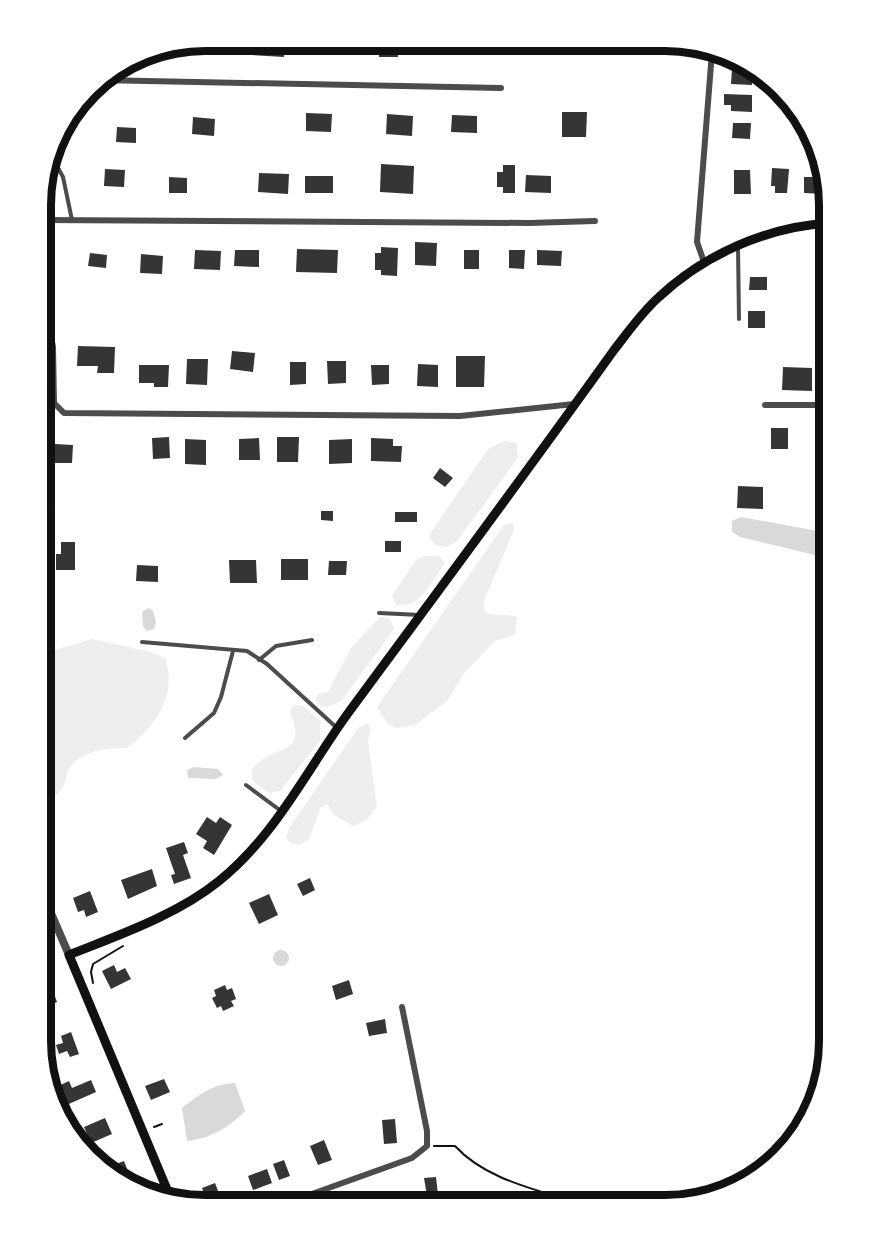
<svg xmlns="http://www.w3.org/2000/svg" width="870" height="1246" viewBox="0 0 870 1246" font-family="Barlow,sans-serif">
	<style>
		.green { fill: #eee }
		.water { fill: #d9d9d9 }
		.building { fill: #353535 }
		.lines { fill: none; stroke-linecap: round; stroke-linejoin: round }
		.path { stroke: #111; stroke-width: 2 }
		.service { stroke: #4c4c4c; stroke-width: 4 }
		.minor { stroke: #4c4c4c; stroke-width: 6 }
		.tertiary { stroke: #4c4c4c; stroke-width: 8 }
		.secondary { stroke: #111; stroke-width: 9 }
		.rim { fill: none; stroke: #111; stroke-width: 8 }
	</style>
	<rect width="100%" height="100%" fill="#fff"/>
	<path class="green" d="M505,441L517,443L518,458L457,541L447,547L436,545L429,537L431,532L489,448Z
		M513,523L514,530L484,601V611C495,617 505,613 517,617L515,635L495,641L465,672L447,701L415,725L396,728L387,723L377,707L504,525Z
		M425,556H439L445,563C433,579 420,610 396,605L392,596L416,560Z
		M380,617L389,618L394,628L389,636L342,700L331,706L321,707L315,700L318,694L328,692L351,648Z
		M92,639L151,652L165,658C178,695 155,727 127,748C108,748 84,750 71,766C68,769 67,775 66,779C62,793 53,799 41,805V654Z
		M293,705L303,706L320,721V741L280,791L269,793L252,780V769C275,743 309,757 290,712Z
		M368,723L371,730L368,741L377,806C371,817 365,822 353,826L334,815L327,804L321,807L309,839L299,845L290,843L286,838L289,828L358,728Z"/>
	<path class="water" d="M741,517L823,532L827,537L825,553L819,556L740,537L732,532V521Z
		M149,608L153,611L156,622L154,629L147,631L143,626L142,612Z
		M194,767L218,769L223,775L216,779L188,778L187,770Z
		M273 958a8 8 0 1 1 16 0a8 8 0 1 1-16 0Z
		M235,1083L245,1111C230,1127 209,1139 187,1141L182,1108C199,1095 212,1084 235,1083Z"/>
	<path class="building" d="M252,41H285L284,57L251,55Z
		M309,41H325V55L308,54Z
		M380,41H398V57H379Z
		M192,43L193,51H163V47Z
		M732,68L753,69L752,85L731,84Z
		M724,94L752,95V112L731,111V105H724Z
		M562,112H587L586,137H562Z
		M306,113L332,114L331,132L306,131Z
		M387,114L413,116L412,136L386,134Z
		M452,115L477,116V133L451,132Z
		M193,117L215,119L214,136L192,134Z
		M733,123H751L750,139L732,138Z
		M117,127L136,128V143L116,142Z
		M381,164L414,166L413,194L380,192Z
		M503,165H515V193H503V187H497V172H503Z
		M772,168L789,169L787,193H775V186H771Z
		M105,169L125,170L124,187L104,186Z
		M734,170H750L751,194H734Z
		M259,173L289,174L288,194L258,192Z
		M526,175L551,176V193L525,192Z
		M305,176H333V193H305Z
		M169,177L187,178V193H169Z
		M804,177H823L824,194L804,193Z
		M415,242L437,243L436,266L415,265Z
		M381,247L398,248L397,276L381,275V270H375V253H381Z
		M297,249L338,250L337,273L296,272Z
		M195,250L221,251L220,270L194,269Z
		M235,250H259V267L234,266Z
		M464,250H479V269H464Z
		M509,250H525L524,269L509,268Z
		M537,250L562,251L561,266L537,265Z
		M90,253L107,255L106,268L88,266Z
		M141,254L163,256L162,274L140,273Z
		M750,277H767V290H749Z
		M827,306H829V319H826Z
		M748,311H765V328H748Z
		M78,346L115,347L114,373H97L98,366H77Z
		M232,351L255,353L253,372L230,369Z
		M456,356H485L484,387H456Z
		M187,359H208L207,385L186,384Z
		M327,361H346V383L328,384Z
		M290,362H306V384L290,385Z
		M418,364L438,365V387L417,386Z
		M139,365H169L168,387H154V383H139Z
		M371,365H389V384L372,385Z
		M783,367L812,368V391L782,390Z
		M771,428H788V449H771Z
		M820,428H829V446H820Z
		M169,437L170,458L153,459L152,438Z
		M277,437H299L298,462H277Z
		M259,438L260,460H239V439Z
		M371,438L393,439V446H402L401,462L371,461Z
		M185,439L206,440V465L185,464Z
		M352,439V463L329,464V440Z
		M55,444L73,445L72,463H54Z
		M440,468L453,478L445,487L433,478Z
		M738,486L763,487V509L737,508Z
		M321,511H333V521L321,520Z
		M395,512H417V522H395Z
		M385,541H401V552H385Z
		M61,542H75V570H56V554H61Z
		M281,559H308V580H281Z
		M229,560H256L257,583H230Z
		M329,561H347L346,575H328Z
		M137,565L158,566V582L136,581Z
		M207,817L216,823L220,817L232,825L214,855L203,848L207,841L196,834Z
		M184,842L188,853L183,855L191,878L174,884L171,875L175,874L166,848Z
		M152,869L157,886L128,899L121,880Z
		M310,878L315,890L303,896L297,884Z
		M90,891L98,912L86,917L84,910L78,912L73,898Z
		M269,894L278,915L259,924L249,903Z
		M114,965L117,972L125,968L131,979L111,989L102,971Z
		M349,980L353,994L336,1000L332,986Z
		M51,985L57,1002L41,1009V989Z
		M225,985L227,990L232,988L236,999L231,1001L234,1006L223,1011L221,1006L217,1008L212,998L216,996L214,990Z
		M385,1019L387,1033L369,1036L366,1023Z
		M71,1032L79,1054L70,1057L67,1051L59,1054L56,1045L63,1043L61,1036Z
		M164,1079L170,1092L151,1100L145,1086Z
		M91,1080L96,1092L62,1107L54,1088L69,1081L72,1088Z
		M105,1118L112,1134L91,1143L84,1127Z
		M395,1119L397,1143L384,1144L382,1120Z
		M324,1140L332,1160L318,1165L310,1146Z
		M284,1160L290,1176L279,1180L273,1164Z
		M124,1161L130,1176L120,1180L113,1178L105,1168Z
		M267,1169L272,1183L253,1190L248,1176Z
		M436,1177L438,1195L427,1196L424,1178Z
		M215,1183L223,1204H208L202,1188Z"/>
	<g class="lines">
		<path class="path" d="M93,983L91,972L93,964L123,946
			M154,1127L162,1124
			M434,1146H455C487,1181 540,1190 584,1205"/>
		<path class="service" d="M57,140L63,134L71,112
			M51,155L63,177L72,220
			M738,247L739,319
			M379,613L420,615
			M142,642L247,651L267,664L337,728
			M259,660L276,646L312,640
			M185,738L214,713L221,697L233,651
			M246,785L281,811"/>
		<path class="minor" d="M98,80L501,88
			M42,220L529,223L595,221
			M704,262L697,242L712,52
			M42,289L53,347L54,403L64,413L460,416L574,404
			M765,405H829
			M284,1204L412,1158L427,1146V1131L402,1007"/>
		<path class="tertiary" d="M41,890L69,955"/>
		<path class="secondary" d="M171,1199L69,955C119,935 177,915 219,881C274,837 306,772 346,716C436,594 526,473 614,350C628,332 642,312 659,297C705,254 767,227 829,223"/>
	</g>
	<path d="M0 0H870V1246H0ZM205 51H665A154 154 0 0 1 819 205V1041A154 154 0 0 1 665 1195H205A154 154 0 0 1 51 1041V205A154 154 0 0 1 205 51Z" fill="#fff" fill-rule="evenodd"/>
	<path class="rim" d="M205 51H665A154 154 0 0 1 819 205V1041A154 154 0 0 1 665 1195H205A154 154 0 0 1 51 1041V205A154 154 0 0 1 205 51Z"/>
</svg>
